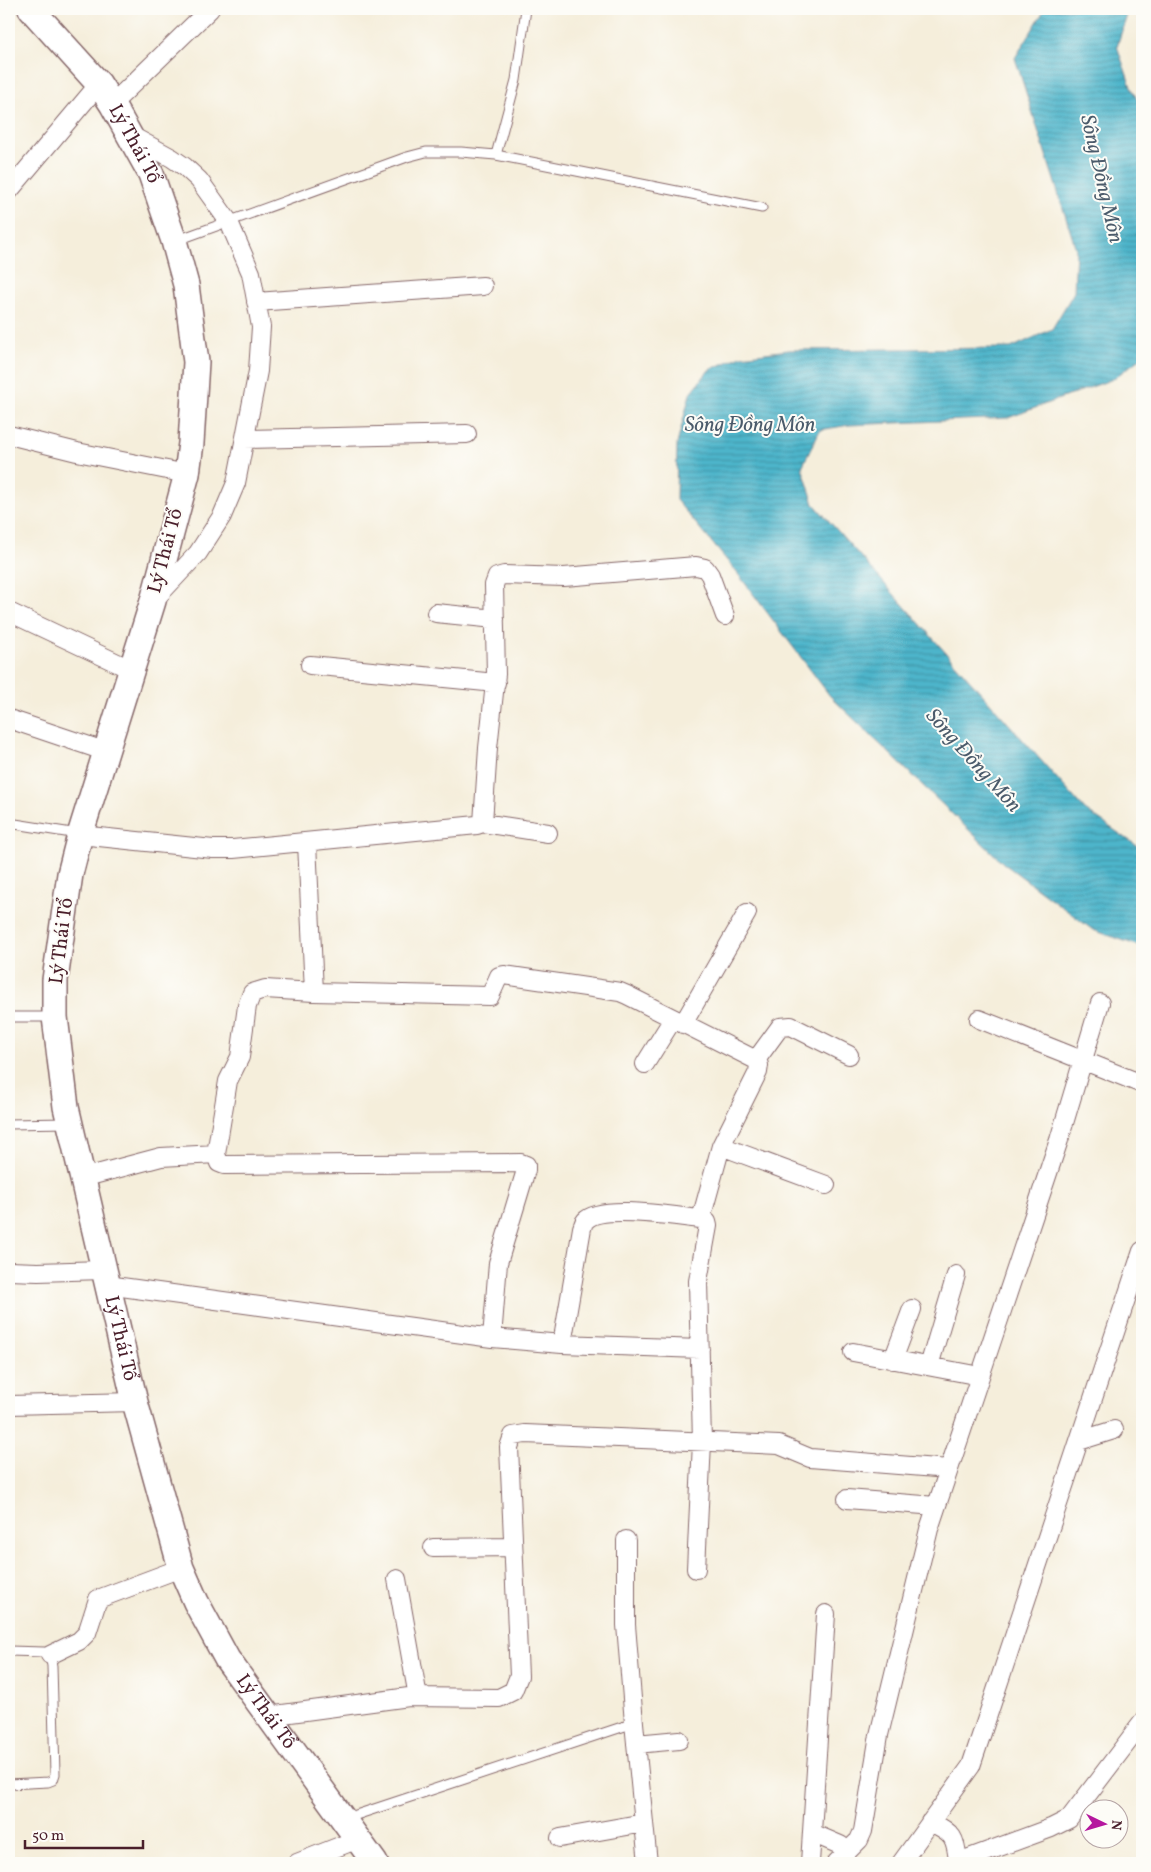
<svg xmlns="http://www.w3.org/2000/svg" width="1151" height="1872" viewBox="0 0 1151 1872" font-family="Vollkorn,serif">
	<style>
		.water { fill: url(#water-rules); stroke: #4c6a7b }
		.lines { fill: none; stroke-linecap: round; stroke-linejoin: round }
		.service-casing { stroke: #866769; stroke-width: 11 }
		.minor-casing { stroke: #866769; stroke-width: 20 }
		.secondary-casing { stroke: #866769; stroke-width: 28 }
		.service { stroke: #fff; stroke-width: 9 }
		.minor { stroke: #fff; stroke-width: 18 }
		.secondary { stroke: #fff; stroke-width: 25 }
		.labels { text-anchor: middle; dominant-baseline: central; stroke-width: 4; stroke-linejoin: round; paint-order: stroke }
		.street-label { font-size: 20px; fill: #4a1f2b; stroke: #fdfcf7 }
		.water-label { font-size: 21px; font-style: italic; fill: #4b5b6b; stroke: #fdfcf7 }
	</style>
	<defs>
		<pattern id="water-rules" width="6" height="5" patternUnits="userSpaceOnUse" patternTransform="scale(1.25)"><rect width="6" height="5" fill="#4db5cb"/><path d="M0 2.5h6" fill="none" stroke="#4293a5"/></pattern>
	</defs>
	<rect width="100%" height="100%" fill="#fdfcf7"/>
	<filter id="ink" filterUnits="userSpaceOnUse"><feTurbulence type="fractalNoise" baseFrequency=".02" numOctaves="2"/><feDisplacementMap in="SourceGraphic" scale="10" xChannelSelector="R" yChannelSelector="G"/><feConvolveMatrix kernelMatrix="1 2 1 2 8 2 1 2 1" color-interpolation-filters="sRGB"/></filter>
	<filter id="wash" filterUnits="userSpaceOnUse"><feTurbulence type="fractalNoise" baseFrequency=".0096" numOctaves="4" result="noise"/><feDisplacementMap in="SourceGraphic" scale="20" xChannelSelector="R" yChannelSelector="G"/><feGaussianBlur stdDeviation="1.12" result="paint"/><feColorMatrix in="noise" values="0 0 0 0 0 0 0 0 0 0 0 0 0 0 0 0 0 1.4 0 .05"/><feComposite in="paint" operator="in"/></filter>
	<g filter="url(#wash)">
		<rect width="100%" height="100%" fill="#f5eedb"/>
		<path class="water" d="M1045,9H1129L1117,46L1131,87L1142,110V357L1113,379L1008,418L849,425L820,430L802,467L814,504L1085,810L1142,849V947L1093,930L1003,863L830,696L735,570L676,500L677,444L690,394L709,370L741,356L789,350L1011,348L1052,329L1074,292L1076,249L1015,58Z"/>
	</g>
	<g filter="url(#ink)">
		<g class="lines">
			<defs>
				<path id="service" d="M496,155L516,80L526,9
					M175,241L407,157L426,152H461L496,155L762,208
					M9,823L78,834
					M9,1017H52
					M9,1124L67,1123
					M9,1651L44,1652L50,1655L52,1666L55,1774L53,1780L48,1782L9,1784
					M344,1819L634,1723"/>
				<path id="minor" d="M112,104L210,9
					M130,135L172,158L185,167L199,180L229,222L251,273L261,327L258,371L236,483L222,516L198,553L155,599
					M9,191L99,84
					M256,302L483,286
					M9,435L77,452L187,474
					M245,439L467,434
					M9,612L132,670
					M436,613L495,619
					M310,665L496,683
					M9,719L107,752
					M483,823L488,748L496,674L494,585L497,577L504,575L564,577L696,566L705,568L710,575L725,616
					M80,835L213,849H233L477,825L483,823L548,833
					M307,843L314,992
					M979,1019L1142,1084
					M683,1024L747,913
					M756,1060L780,1027L791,1026L849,1055
					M645,1064L673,1019
					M721,1146L826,1185
					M82,1178L161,1157L216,1154
					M9,1271L38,1272L103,1270
					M107,1285L492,1338L562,1344L700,1349
					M492,1338L498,1263L526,1170V1165L521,1163L224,1165L219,1163L216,1154L228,1081L240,1057L247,1006L252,993L265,989L314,992L490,996L499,976L504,975L620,992L627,995L756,1060L759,1065L758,1072L721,1146L701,1219
					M562,1344L582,1228C583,1226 583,1223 585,1221C600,1203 678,1217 701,1219L707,1222L708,1226L698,1281L702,1442L696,1569
					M853,1352L980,1376
					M893,1360L912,1309
					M929,1366L956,1275
					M9,1405L135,1402
					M1079,1441L1114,1430
					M847,1499L936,1506
					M626,1540V1625L634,1723L648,1863
					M433,1548L513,1547
					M397,1579L418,1697
					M50,1655L79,1641L87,1633L98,1599L181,1568
					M268,1716L409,1697L499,1698L513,1691L519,1676L509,1447L513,1436L525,1434L779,1445L810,1458L949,1469
					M636,1744L679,1740
					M930,1822C953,1832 956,1838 958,1862
					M812,1833L840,1845L848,1851
					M560,1838L644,1823
					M297,1863L358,1839
					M810,1863L826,1614
					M836,1863L859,1840L863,1831L879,1735L929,1529L1059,1140L1100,1003
					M901,1863L971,1766L1142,1251
					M956,1863L1051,1828L1069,1819L1142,1723"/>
				<g id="secondary">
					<path id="s1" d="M31,9L99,84L112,104L151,174L174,241L186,285L196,362L191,443L187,474L153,601L80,835L70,874L55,980V1017L66,1107L135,1402L181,1568L196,1602L227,1659L375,1863"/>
				</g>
			</defs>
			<use href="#service" class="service-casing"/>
			<use href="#minor" class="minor-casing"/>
			<use href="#secondary" class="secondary-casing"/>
			<use href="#service" class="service"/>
			<use href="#minor" class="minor"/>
			<use href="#secondary" class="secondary"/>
		</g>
	</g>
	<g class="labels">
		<g class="street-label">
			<text stroke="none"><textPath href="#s1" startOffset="171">Lý Thái Tổ</textPath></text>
			<text transform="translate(166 551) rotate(-75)">Lý Thái Tổ</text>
			<text transform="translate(62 941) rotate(-83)">Lý Thái Tổ</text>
			<text stroke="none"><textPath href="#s1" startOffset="1401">Lý Thái Tổ</textPath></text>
			<text stroke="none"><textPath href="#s1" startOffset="1806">Lý Thái Tổ</textPath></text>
		</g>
		<g class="water-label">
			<text transform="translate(1101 179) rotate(77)">Sông Đồng Môn</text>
			<text x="750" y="425">Sông Đồng Môn</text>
			<text transform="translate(973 761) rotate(48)">Sông Đồng Môn</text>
		</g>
	</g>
	<rect width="1151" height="1872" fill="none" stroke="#fdfcf7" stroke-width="30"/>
	<g transform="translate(1104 1824) rotate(95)"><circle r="24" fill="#fdfcf7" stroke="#b5a4a5"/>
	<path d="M0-4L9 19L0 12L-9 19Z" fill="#b5179e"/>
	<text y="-8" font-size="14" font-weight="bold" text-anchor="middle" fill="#4a1f2b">N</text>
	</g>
	<path d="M25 1840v8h118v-8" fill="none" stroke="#4a1f2b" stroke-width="2.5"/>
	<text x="32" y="1840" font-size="15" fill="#4a1f2b" stroke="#fdfcf7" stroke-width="4" paint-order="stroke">50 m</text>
</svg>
